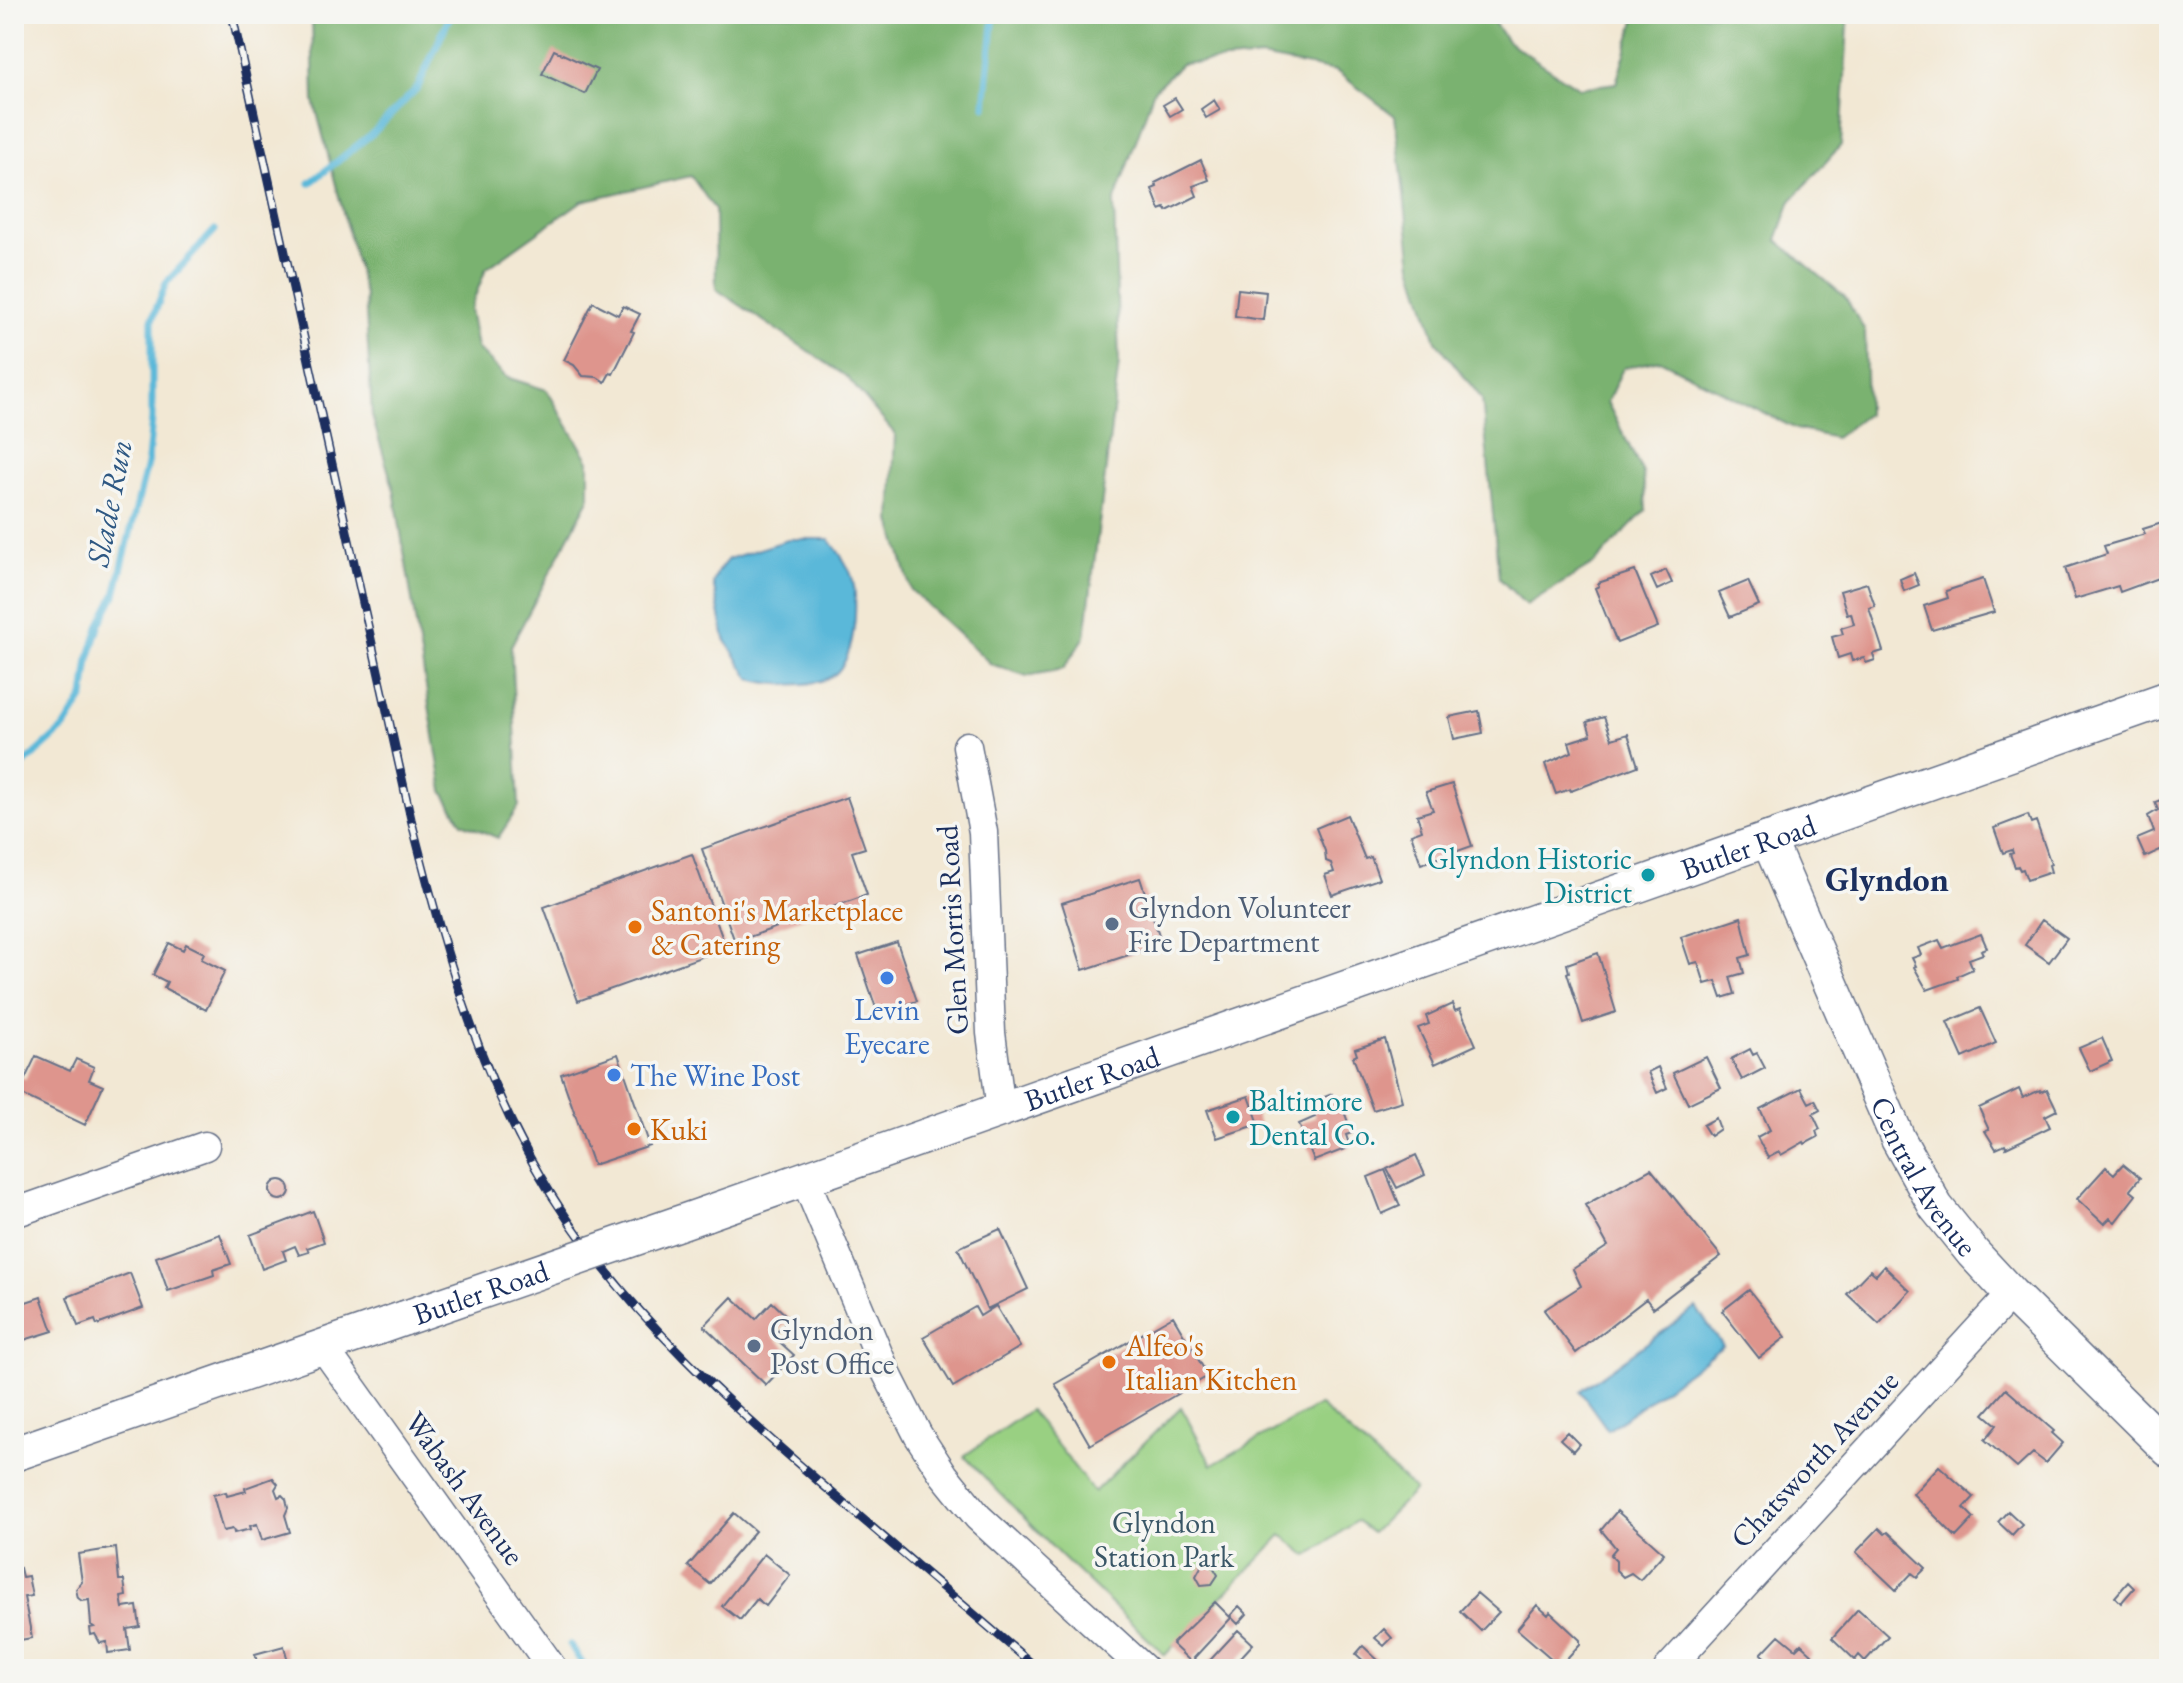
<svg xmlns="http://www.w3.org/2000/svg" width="2183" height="1683" viewBox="0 0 2183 1683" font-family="'EB Garamond',serif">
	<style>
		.green { fill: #99d082; stroke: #5a8070; stroke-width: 2 }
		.forest { fill: #7ab270; stroke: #4a7067; stroke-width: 2 }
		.water { fill: #5ab8d9; stroke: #3a749c; stroke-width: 2 }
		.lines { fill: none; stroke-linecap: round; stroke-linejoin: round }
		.stream { stroke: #5ab8d9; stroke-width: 7 }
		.building { fill: #de958d }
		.minor-casing { stroke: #667087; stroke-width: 31 }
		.major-casing { stroke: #667087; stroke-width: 37 }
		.minor { stroke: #fff; stroke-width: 28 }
		.major { stroke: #fff; stroke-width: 34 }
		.rail-casing { stroke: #1b2f5e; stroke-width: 9 }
		.rail { stroke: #f6f6f2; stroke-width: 6; stroke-dasharray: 18; stroke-linecap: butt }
		.major-bridge-casing { stroke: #667087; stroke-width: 37; stroke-linecap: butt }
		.major-bridge { stroke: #fff; stroke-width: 34 }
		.culture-dot { fill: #0f9aa8; stroke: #f6f6f2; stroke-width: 3 }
		.service-dot { fill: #5c6f8a; stroke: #f6f6f2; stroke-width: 3 }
		.food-dot { fill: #e8710a; stroke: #f6f6f2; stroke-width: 3 }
		.shop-dot { fill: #3f7fe0; stroke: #f6f6f2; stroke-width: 3 }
		.labels { text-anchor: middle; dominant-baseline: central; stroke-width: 7; stroke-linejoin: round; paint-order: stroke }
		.street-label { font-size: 30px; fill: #1b2f5e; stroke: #f6f6f2 }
		.culture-label { font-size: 30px; fill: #0d838f; stroke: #f6f6f2; text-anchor: end }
		.service-label { font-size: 30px; fill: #4e5e75; stroke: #f6f6f2; text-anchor: start }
		.food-label { font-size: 30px; fill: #c56008; stroke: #f6f6f2; text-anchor: start }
		.shop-label { font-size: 30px; fill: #366cbe; stroke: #f6f6f2 }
		.park-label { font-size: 30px; fill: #3a5767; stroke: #f6f6f2 }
		.water-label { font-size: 32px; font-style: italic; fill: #2e5883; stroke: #f6f6f2 }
		.quarter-label { font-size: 34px; font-weight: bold; fill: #1b2f5e; stroke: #f6f6f2 }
	</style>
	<rect width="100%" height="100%" fill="#f6f6f2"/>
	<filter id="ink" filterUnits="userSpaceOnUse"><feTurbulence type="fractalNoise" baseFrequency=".0125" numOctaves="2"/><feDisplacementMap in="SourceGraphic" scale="16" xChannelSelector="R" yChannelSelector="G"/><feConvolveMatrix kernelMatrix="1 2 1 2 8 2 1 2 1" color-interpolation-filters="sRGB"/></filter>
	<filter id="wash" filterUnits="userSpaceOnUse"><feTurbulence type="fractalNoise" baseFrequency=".006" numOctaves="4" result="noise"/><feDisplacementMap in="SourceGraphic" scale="32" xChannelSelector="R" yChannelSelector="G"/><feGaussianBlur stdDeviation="1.8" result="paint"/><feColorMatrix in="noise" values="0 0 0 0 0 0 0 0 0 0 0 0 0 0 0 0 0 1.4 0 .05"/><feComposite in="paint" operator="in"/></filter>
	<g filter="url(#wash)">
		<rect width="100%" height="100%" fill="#f2e8d4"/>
		<path class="green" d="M1319,1405L1415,1490L1372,1533L1356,1521L1308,1556L1282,1535L1165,1655L1059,1554L964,1456L1030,1410L1094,1492L1181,1407L1212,1465Z"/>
		<path class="forest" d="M312,14H1488L1507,41L1579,88L1616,83L1637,14H1841L1848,25L1841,145L1791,201L1777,240L1845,297L1865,331L1867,414L1835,438L1796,429L1660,360L1623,368L1607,402L1643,473L1646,510L1595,563L1526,605L1499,578L1482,399L1436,341L1412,265L1395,116L1336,71L1261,57L1181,64L1154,90L1114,203L1119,363L1085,637L1063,669L1027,676L991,664L911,590L891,521L895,434L847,377L716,289L715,210L691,176L582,201L486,269L470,309L477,348L506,377L547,390L589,461V499L511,646L519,806L498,838L462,823L443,791L394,490L372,416L365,296L314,101Z"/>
		<path class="water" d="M791,539H829C838,551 847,563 852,577C859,602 856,662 831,677C811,688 771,685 750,679L725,639L713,583L718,571L728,559Z
			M1696,1308L1723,1346L1608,1430L1580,1391Z"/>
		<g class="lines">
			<path class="stream" d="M985,106L994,14
				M310,183L374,132L418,87L451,14
				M14,773L65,727L84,697L89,659L100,624L115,595L148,460L152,419V320L166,283L215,230
				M570,1645L586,1669"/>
		</g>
		<g id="blocks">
			<path class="building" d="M554,50L597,70L585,94L542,74Z
				M1175,98L1182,109L1170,116L1163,105Z
				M1214,100L1220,110L1206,118L1201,109Z
				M1201,160L1209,180L1193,186L1197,196L1167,211L1165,208L1160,210L1152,189L1157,187L1155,183Z
				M1238,289L1266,292L1263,320L1235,316Z
				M593,302L618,315L623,306L640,314L631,331L634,332L613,374L610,373L605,382L597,377L583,376L574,365L564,360Z
				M2162,523L2169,544V574L2120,592L2118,586L2075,599L2065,568L2107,554L2104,546L2145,534L2143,529Z
				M1666,570L1672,583L1657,590L1651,577Z
				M1635,571L1658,627L1617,643L1595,588L1599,586L1598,583Z
				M1914,573L1919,585L1904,591L1900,579Z
				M1983,579L1994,612L1932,630L1924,606L1948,598L1946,591Z
				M1748,581L1759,605L1730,617L1719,593Z
				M1867,583L1875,606L1869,608L1883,651L1873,654L1875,660L1866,663L1864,658L1852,661L1850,654L1838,658L1832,637L1843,634L1841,628L1854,624L1851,613L1847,614L1840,591Z
				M1479,711L1483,733L1454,739L1449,717Z
				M1604,717L1612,739L1628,734L1638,766L1571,791L1570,789L1556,794L1545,764L1572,752L1569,742L1591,735L1587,722Z
				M1452,784L1472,846L1421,864L1411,834L1422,830L1417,815L1433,810L1426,792Z
				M847,797L865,848L852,852L867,895L735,942L702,849Z
				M2169,797V852L2160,850L2145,857L2137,839L2154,832L2148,816L2158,810L2155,802Z
				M1347,815L1365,859L1371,857L1379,879L1332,895L1325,875L1334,872L1331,863L1326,861L1325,851L1316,828Z
				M2028,815L2031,823L2036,821L2051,864L2049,865L2051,872L2027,880L2023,869L2020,870L2018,866L2015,867L2010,854L2013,853L2012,850L2003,853L1994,828Z
				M692,854L726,948L578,1001L544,907Z
				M1140,878L1162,944L1083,970L1062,903Z
				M1741,917L1750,955L1740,958L1744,973L1730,977L1735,994L1722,998L1716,981L1705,984L1698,962L1690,964L1681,937Z
				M2042,920L2067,938L2049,962L2025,945Z
				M1981,934L1987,948L1981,950L1983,954L1969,959L1973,969L1957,976L1958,979L1927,990L1914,967L1916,966L1912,958L1921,955L1918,948L1939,940L1943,948Z
				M897,942L917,1001L878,1014L858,955Z
				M169,943L183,950L186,944L204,953L201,959L225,971L206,1010L164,988L167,982L153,975Z
				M1598,953L1616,1012L1583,1023L1567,973L1569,972L1567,964Z
				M1452,1004L1455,1011L1460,1009L1476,1045L1435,1064L1418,1028L1429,1024L1426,1016Z
				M1980,1008L1996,1043L1963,1058L1947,1022Z
				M2102,1038L2112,1061L2090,1071L2079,1048Z
				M1385,1039L1402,1101L1373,1110L1353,1057L1357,1055L1355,1049Z
				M1750,1049L1753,1055L1757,1053L1765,1068L1742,1080L1731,1059Z
				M618,1054L650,1146L593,1165L561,1074Z
				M36,1056L70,1071L76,1059L94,1067L89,1080L103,1086L85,1125L14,1091L17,1075L25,1079Z
				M1706,1057L1721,1088L1688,1104L1673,1073Z
				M1658,1067L1667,1088L1657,1093L1648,1072Z
				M1801,1088L1809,1103L1815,1100L1820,1110L1813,1114L1820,1129L1816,1131L1818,1137L1805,1144L1804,1142L1781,1155L1779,1152L1768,1158L1757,1137L1770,1130L1760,1109Z
				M2019,1089L2023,1098L2040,1090L2041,1092L2047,1089L2057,1110L2045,1116L2050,1127L2006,1148L2005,1145L1996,1149L1985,1131L1989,1130L1979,1108Z
				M1332,1094L1334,1100L1339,1098L1352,1133L1346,1135L1350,1147L1314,1161L1299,1124L1315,1117L1309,1103Z
				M1249,1096L1259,1124L1217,1138L1207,1110Z
				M1716,1118L1720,1129L1710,1136L1703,1125Z
				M1416,1155L1425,1175L1397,1188L1387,1169Z
				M2123,1164L2140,1178L2130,1190L2136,1195L2115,1222L2110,1218L2104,1224L2077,1199L2106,1167L2114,1174Z
				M1651,1169L1721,1256L1653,1308L1646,1299L1576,1353L1544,1310L1581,1286L1573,1269L1608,1246L1585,1205Z
				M1385,1170L1400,1206L1382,1214L1368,1177Z
				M270 1190a10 10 0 1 1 20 0a10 10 0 1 1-20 0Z
				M313,1211L324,1242L307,1248L309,1252L299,1255L295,1246L283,1251L286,1260L262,1269L250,1235Z
				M1000,1229L1028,1289L987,1309L958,1248Z
				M220,1234L231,1264L213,1270L214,1275L168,1291L156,1257Z
				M1884,1266L1910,1291L1879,1324L1847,1294L1870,1270L1876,1275Z
				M130,1273L143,1308L97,1325L95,1320L78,1326L67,1297Z
				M1749,1290L1786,1337L1759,1358L1722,1311Z
				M41,1297L53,1331L24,1340L21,1331L14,1334V1306Z
				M732,1297L756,1319L772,1302L790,1319L773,1336L794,1355L766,1385L704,1326Z
				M996,1306L1020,1347L953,1387L923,1337L975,1307L980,1316Z
				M1173,1316L1208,1376L1090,1445L1055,1384Z
				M2006,1389L2054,1431L2052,1433L2063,1443L2046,1463L2033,1453L2017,1468L1985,1440L1997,1425L1984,1414Z
				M1567,1432L1579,1444L1573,1451L1560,1439Z
				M1939,1466L1974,1497L1964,1508L1974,1518L1956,1537L1913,1494Z
				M273,1478L278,1484L275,1489L278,1497L282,1495L286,1499L288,1508L285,1515L290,1532L262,1540L257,1524L250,1526L251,1529L234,1533L233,1529L223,1531L213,1495L226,1492L227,1496L246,1491L245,1488Z
				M1617,1511L1664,1553L1640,1580L1631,1573L1623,1577L1616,1570V1561L1610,1555L1616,1548L1601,1530Z
				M2008,1511L2022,1524L2012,1535L1998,1522Z
				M734,1513L755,1531L710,1584L688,1566Z
				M1879,1528L1885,1534L1888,1532L1926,1568L1917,1577L1912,1573L1896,1590L1856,1552Z
				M116,1548L119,1580H124L126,1596L121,1597L123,1608L137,1606L140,1627L127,1629L130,1650L108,1653L107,1642L100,1643L95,1634L91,1635L90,1628L94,1627L91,1625L89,1600L82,1601L78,1598L76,1589L82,1582L78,1554Z
				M764,1554L790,1575L766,1606L757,1599L740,1620L722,1606Z
				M1202,1565H1212L1218,1575L1212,1584L1201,1585L1196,1576Z
				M20,1568L22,1577L28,1576L32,1596L24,1597L32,1638L14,1641V1569Z
				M2128,1582L2134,1588L2121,1603L2115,1597Z
				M1477,1593L1499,1612L1481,1631L1460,1611Z
				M1215,1602L1231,1618L1194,1658L1195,1659L1192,1663L1172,1644Z
				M1537,1605L1548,1615L1550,1612L1580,1640V1644L1560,1666L1517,1629Z
				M1239,1606L1247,1614L1238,1624L1230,1616Z
				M1858,1609L1888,1636L1865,1661L1859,1655L1855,1660L1832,1638Z
				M1384,1629L1392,1638L1384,1646L1375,1638Z
				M1238,1630L1253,1644L1230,1669H1202Z
				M1779,1635L1796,1649L1801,1644L1812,1654L1808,1659L1819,1669H1777L1761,1654Z
				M284,1646L290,1669H259L255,1654Z
				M1363,1646L1381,1663L1376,1669H1372L1356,1654Z"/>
		</g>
	</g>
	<g filter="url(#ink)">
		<use href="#blocks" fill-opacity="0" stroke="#667087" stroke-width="2"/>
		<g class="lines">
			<defs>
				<path id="minor" d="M967,746L983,832L991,1033L1001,1110
					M805,1179L885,1370L918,1435L944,1475L978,1517L1144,1669
					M14,1213L205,1146
					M323,1347L553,1669
					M1668,1669L2011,1294"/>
				<g id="major">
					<path id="s1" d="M1768,839L1898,1139L1936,1207L1973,1253L2011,1294L2169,1450"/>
					<path id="s2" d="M705,1214L2169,698"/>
					<path d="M14,1454L405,1318"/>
				</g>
			</defs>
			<use href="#minor" class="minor-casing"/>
			<use href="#major" class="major-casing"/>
			<use href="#minor" class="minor"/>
			<use href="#major" class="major"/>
			<defs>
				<path id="rail" d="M232,14L411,819C447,961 485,1100 570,1223C638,1321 727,1402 817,1480C890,1543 964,1606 1038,1669"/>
			</defs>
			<use href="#rail" class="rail-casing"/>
			<use href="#rail" class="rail"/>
			<defs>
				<g id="major-bridge">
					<path id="s3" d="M405,1318L705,1214"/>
				</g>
			</defs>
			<use href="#major-bridge" class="major-bridge-casing"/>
			<use href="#major-bridge" class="major-bridge"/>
		</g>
	</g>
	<g class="culture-dot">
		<circle cx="1648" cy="875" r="8"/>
		<circle cx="1233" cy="1117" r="8"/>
	</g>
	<g class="service-dot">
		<circle cx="1112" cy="924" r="8"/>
		<circle cx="754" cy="1346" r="8"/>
	</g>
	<g class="food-dot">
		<circle cx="635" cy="927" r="8"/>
		<circle cx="634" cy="1129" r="8"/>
		<circle cx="1109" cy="1362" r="8"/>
	</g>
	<g class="shop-dot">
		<circle cx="887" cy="978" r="8"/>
		<circle cx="614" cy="1075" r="8"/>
	</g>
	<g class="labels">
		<g class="street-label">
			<text stroke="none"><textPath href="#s2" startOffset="1106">Butler Road</textPath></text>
			<text transform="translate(952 930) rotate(-93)">Glen Morris Road</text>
			<text stroke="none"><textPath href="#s2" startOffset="410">Butler Road</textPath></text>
			<text stroke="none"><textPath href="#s1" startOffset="372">Central Avenue</textPath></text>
			<text stroke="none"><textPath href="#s3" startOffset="80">Butler Road</textPath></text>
			<text transform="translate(1814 1459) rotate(-47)">Chatsworth Avenue</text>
			<text transform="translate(465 1488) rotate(54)">Wabash Avenue</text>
		</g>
		<g class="culture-label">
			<text x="1632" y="858">Glyndon Historic<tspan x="1632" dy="34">District</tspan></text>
			<text x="1249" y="1100" text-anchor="start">Baltimore<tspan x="1249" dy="34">Dental Co.</tspan></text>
		</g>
		<g class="service-label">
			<text x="1128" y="907">Glyndon Volunteer<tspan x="1128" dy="34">Fire Department</tspan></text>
			<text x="770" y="1329">Glyndon<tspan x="770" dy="34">Post Office</tspan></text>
		</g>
		<g class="food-label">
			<text x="651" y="910">Santoni's Marketplace<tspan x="651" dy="34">&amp; Catering</tspan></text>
			<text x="650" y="1129">Kuki</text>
			<text x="1125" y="1345">Alfeo's<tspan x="1125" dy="34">Italian Kitchen</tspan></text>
		</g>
		<g class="shop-label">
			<text x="887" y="1009">Levin<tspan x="887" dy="34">Eyecare</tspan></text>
			<text x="630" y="1075" text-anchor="start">The Wine Post</text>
		</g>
		<g class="park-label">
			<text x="1164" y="1522">Glyndon<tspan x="1164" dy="34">Station Park</tspan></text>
		</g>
		<g class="water-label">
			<text transform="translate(109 503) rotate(-79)">Slade Run</text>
		</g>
		<g class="quarter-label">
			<text x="1887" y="879">Glyndon</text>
		</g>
	</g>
	<rect width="2183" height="1683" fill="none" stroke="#f6f6f2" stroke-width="48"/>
</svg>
